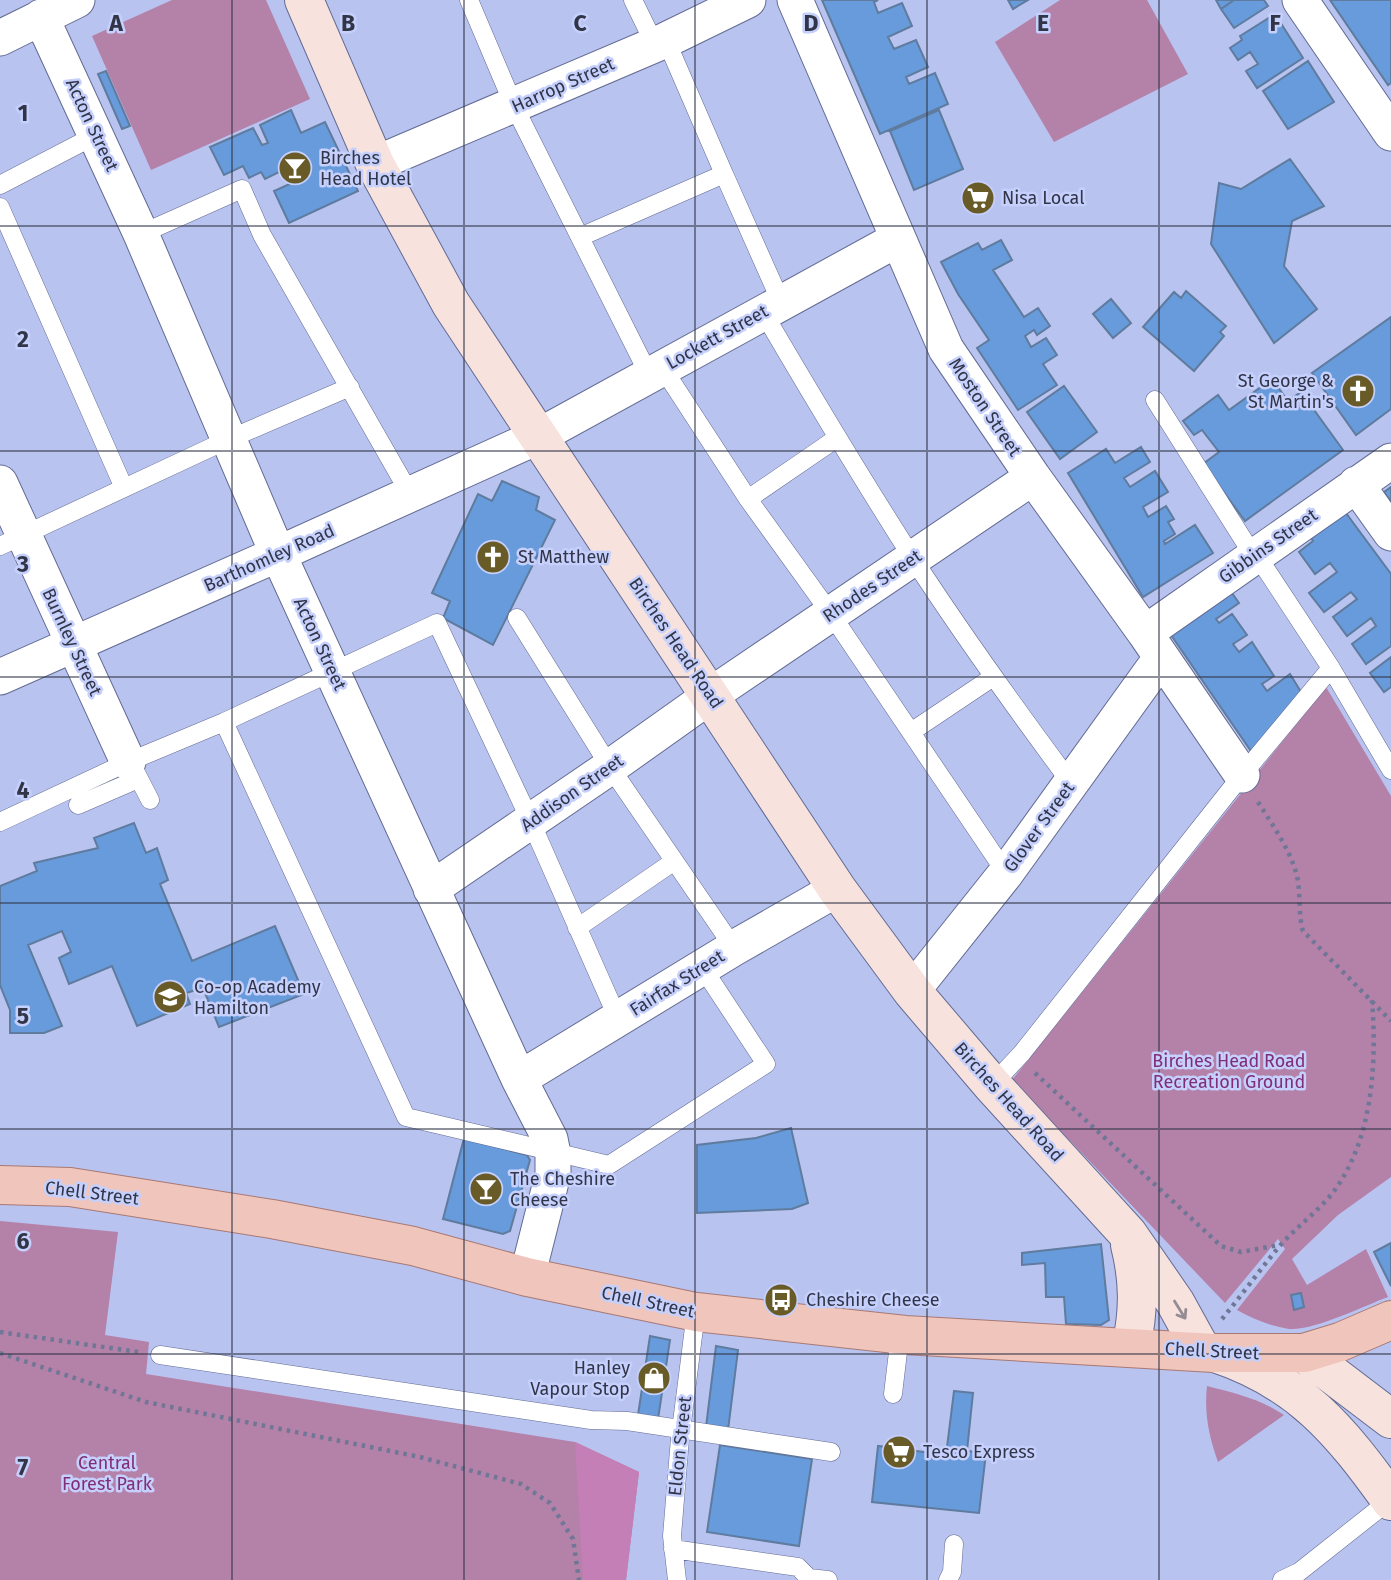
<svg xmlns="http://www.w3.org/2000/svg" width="1391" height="1580" viewBox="0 0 1391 1580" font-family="'Fira Sans',sans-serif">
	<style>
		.green { fill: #b481a9 }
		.forest { fill: #c47fb6 }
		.building { fill: #679bdb; stroke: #5f7b9e; stroke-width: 2 }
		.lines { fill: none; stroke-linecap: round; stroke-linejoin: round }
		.lane-casing { stroke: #626b93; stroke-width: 19 }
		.street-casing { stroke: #626b93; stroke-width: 37 }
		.secondary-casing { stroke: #626b93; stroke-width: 40 }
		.primary-casing { stroke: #a77974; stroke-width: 40 }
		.path { stroke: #707695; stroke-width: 4.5; stroke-dasharray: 3.5 5; stroke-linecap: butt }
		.lane { stroke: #fff; stroke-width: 18 }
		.street { stroke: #fff; stroke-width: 35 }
		.secondary { stroke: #f8e2dd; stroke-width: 38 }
		.primary { stroke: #f0c5bb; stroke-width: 38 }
		.oneway { stroke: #948c92 }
		.grid { fill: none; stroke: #313547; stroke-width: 2; stroke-opacity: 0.55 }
		.labels { text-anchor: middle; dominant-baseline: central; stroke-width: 5; stroke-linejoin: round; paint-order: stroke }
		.street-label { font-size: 18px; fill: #313547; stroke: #c6d0fd }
		.poi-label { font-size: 18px; fill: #313547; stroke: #c6d0fd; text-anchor: start }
		.park-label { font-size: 18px; fill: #812f74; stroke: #c6d0fd }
		.grid-label { font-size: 23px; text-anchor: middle; font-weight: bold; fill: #313547; stroke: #c6d0fd; stroke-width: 5; stroke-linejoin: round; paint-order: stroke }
	</style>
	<rect width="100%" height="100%" fill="#b9c3f0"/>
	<path class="green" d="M172,0H266L310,99L151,170L92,36Z
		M1060,0H1147L1188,74L1054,142L995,42Z
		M1326,687L1391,796V1177L1338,1215L1292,1259L1307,1285L1366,1249L1388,1297C1364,1306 1313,1331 1289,1329C1270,1326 1253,1319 1237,1310L1285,1249L1278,1239L1225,1303L1012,1080Z
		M0,1221L118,1232L105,1335L149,1342L146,1374L575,1442L639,1472L626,1580H0Z
		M1207,1386C1234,1393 1261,1399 1284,1415L1218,1462C1209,1436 1204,1414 1207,1386Z"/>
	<path class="forest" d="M575,1442L639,1472L626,1580H583Z"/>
	<path class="building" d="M822,0H878L874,2L878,13L902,3L912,26L888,37L894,49L916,40L928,67L906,77L909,84L935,73L948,104L880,134Z
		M1008,0H1028L1013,9Z
		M1216,0H1234L1221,9Z
		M1234,0H1264L1268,6L1234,28L1221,9Z
		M1330,0H1391V83L1388,85Z
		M1275,14L1303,58L1257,88L1246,71L1258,64L1250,52L1238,60L1230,48L1242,40L1240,36Z
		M1308,61L1334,102L1288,129L1263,91Z
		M106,71L130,126L122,129L98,74Z
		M291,110L301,133L325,122L358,191L289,223L274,191L292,183L285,169L265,179L261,172L249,178L243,166L224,175L210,147L253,128L262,145L268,143L260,125Z
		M939,110L963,169L914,190L890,131Z
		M1290,159L1324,206L1292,221L1284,266L1317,309L1274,343L1211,244L1219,183L1241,189Z
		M1001,240L1012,260L993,270L1024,317L1038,308L1050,326L1037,335L1034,330L1025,336L1031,347L1046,338L1057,355L1043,364L1057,385L1018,410L977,348L989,340L958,294L941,262L978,243L982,250Z
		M1186,291L1226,326L1220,332L1224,336L1194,371L1143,327L1174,292L1181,298Z
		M1111,299L1131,323L1113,338L1093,314Z
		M1391,317V409L1356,435L1312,373Z
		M1272,379L1288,401L1301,392L1343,450L1245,521L1203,464L1219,452L1202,430L1194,435L1183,421L1218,395L1229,410Z
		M1064,386L1097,432L1060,459L1027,412Z
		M1141,447L1150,462L1124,478L1130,487L1155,471L1168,492L1143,507L1148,517L1166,506L1174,519L1168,522L1175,534L1164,541L1165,544L1195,525L1213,553L1143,597L1068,473L1106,449L1115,463Z
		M502,481L539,497L536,510L555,520L493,645L443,618L450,601L432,593L478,494L492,501Z
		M1391,487V502L1384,492Z
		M1343,509L1391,574V646L1366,664L1352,644L1376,626L1371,618L1347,636L1333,617L1357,599L1351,592L1324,612L1309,593L1337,572L1330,563L1315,574L1299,552L1313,541L1309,534Z
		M1232,593L1239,603L1216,619L1219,623L1232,614L1247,635L1233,644L1239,652L1252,642L1274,676L1262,684L1267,691L1290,674L1301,692L1253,754L1171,635Z
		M1391,657V687L1384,692L1370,673Z
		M134,823L146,853L157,848L168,880L160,884L192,961L275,926L304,994L219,1027L203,988L186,993L190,1004L137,1026L112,966L69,984L59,958L71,952L62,931L28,945L62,1026L44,1033H10V1010L0,985V886L37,871L34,863L98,848L94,838Z
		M791,1128L808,1203L792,1209L697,1213V1145L756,1138Z
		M464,1138L527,1155L530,1160L510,1231L503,1234L443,1219Z
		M1391,1243V1286L1374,1252Z
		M1101,1244L1109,1320L1101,1325L1066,1324L1064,1297H1046L1045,1263L1022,1265V1253Z
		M1301,1293L1304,1307L1294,1310L1291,1295Z
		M650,1336L670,1340L658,1419L638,1415Z
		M716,1346L738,1350L728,1430L706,1427Z
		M954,1391L973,1393L967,1451L986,1453L979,1513L872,1502L878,1446L946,1455Z
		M720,1445L812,1459L799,1546L707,1532Z"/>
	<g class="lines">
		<defs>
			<path id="lane" d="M469,0L514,106L649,375
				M633,0L655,45
				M666,40L724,174
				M0,185L96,135
				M0,207L124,488
				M141,234L242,189L262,235L410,494
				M580,237L724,174L781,302
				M763,312C811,394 860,476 912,557C962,634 1016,709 1071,783
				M662,367L748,499L831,614L1006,873
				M1155,400L1253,555
				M748,499L837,438
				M0,546L227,440L350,387
				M1256,554L1331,668L1391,770
				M517,618L610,767L734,948
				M224,722L406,1117L609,1165L766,1064L702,967
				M911,732L993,677
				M134,769L150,800
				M78,805L138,779
				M0,822L128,762L224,722L437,623L531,822L618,1019
				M577,928L673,862
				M992,1085L1022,1053L1242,775L1331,668
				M160,1355L591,1420L627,1421L831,1452
				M893,1394L900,1335
				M673,1549L798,1567L809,1578L828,1580
				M677,1580L672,1536L680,1438L696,1312
				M948,1580L952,1572L954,1544
				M1282,1580L1299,1572L1390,1500"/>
			<path id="street" d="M795,0L946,349L1033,477L1145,633L1242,775
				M1300,0L1391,133
				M41,17L141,234L270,536L519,1079L550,1139L553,1154V1174L527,1277
				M0,38L77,0
				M375,164L666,40L748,0
				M0,483L128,762
				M1356,484L1391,533
				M1145,633L1391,461
				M0,677L278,554L537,437L898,239
				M431,889L610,767L724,686L1033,477
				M912,991L1006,873L1161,658
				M519,1079L734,948L837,889"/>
			<path id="secondary" d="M304,0L375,164L451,304L837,889L912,991L992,1085L1128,1234L1175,1302L1202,1351
				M1130,1245C1139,1281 1139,1311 1131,1347
				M1215,1353C1300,1381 1340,1430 1391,1501
				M1304,1353L1391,1419"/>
			<path id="primary" d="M0,1185L70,1187L272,1219L413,1246L527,1277L696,1312L905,1335L1214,1353H1304L1340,1342L1391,1320"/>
		</defs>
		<use href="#lane" class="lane-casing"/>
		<use href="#street" class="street-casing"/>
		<use href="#secondary" class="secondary-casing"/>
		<use href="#primary" class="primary-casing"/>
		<path class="path" d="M1258,802C1273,826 1290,849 1297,876C1301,895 1298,914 1303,931L1391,1021
			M1035,1073L1221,1246L1241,1252L1279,1245
			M1222,1319C1241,1296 1259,1271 1278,1248C1294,1229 1315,1214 1331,1195C1373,1142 1377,1064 1372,1000
			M0,1332L138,1352
			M0,1353L146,1402L420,1457L521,1484L550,1503L573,1539L579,1580"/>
		<use href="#lane" class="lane"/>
		<use href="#street" class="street"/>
		<use href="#secondary" class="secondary"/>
		<use href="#primary" class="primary"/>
	</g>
	<defs><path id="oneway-shaft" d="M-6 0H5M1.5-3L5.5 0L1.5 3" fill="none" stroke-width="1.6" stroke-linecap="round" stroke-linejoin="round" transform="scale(1.75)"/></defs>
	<use class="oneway" href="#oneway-shaft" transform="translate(1180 1310) rotate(58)"/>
	<path class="grid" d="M232,0V1580M464,0V1580M695,0V1580M927,0V1580M1159,0V1580M0,226H1391M0,451H1391M0,677H1391M0,903H1391M0,1129H1391M0,1354H1391"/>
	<defs>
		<symbol id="bar-disc" viewBox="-11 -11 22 22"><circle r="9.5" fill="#695b28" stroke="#c6d0fd"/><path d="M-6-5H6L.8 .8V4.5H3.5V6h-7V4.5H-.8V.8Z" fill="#fff"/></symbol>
		<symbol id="supermarket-disc" viewBox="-11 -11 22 22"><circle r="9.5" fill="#695b28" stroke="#c6d0fd"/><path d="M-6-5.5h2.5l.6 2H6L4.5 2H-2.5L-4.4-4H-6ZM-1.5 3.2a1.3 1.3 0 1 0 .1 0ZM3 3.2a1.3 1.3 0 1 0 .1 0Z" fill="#fff"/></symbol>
		<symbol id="church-disc" viewBox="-11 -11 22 22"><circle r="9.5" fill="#695b28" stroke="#c6d0fd"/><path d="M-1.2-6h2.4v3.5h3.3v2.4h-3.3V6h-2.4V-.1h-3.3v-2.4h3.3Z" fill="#fff"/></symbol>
		<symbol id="school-disc" viewBox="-11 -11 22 22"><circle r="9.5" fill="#695b28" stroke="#c6d0fd"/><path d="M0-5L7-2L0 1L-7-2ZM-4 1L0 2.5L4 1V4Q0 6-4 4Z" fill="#fff"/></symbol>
		<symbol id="bus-disc" viewBox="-11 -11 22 22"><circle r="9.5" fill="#695b28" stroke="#c6d0fd"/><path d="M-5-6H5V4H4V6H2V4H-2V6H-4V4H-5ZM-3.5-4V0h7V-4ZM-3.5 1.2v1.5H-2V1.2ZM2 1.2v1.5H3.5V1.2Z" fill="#fff"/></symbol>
		<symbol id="shop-disc" viewBox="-11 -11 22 22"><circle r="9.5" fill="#695b28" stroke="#c6d0fd"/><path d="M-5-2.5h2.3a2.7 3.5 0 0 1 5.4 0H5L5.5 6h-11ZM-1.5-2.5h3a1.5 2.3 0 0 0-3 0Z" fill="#fff"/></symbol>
	</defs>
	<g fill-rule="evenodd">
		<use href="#bar-disc" x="276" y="149" width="38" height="38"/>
		<use href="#supermarket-disc" x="959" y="179" width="38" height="38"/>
		<use href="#church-disc" x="1339" y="372" width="38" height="38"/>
		<use href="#church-disc" x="474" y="538" width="38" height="38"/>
		<use href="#school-disc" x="151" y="978" width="38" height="38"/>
		<use href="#bar-disc" x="467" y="1170" width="38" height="38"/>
		<use href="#bus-disc" x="762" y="1281" width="38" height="38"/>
		<use href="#shop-disc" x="635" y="1359" width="38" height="38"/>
		<use href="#supermarket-disc" x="880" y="1433" width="38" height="38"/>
	</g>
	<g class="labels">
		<g class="street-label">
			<text transform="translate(563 85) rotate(-24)">Harrop Street</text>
			<text transform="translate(92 125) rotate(65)">Acton Street</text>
			<text transform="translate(717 337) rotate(-29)">Lockett Street</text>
			<text transform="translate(985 407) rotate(56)">Moston Street</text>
			<text transform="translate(1268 546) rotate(-35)">Gibbins Street</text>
			<text transform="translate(269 558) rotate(-24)">Barthomley Road</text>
			<text transform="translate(872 586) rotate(-34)">Rhodes Street</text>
			<text transform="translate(72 642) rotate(65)">Burnley Street</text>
			<text transform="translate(676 643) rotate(56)">Birches Head Road</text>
			<text transform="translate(320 644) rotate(65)">Acton Street</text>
			<text transform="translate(572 793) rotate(-35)">Addison Street</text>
			<text transform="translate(1039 827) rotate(-54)">Glover Street</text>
			<text transform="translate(677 983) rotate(-32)">Fairfax Street</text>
			<text transform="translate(1009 1102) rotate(48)">Birches Head Road</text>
			<text transform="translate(92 1193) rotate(7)">Chell Street</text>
			<text transform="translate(648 1302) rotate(12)">Chell Street</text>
			<text transform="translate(1212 1351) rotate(3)">Chell Street</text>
			<text transform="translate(680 1446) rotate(-84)">Eldon Street</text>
		</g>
		<g class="poi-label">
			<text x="320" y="158">Birches<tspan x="320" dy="21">Head Hotel</tspan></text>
			<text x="1002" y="198">Nisa Local</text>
			<text x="1334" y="381" text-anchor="end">St George &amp;<tspan x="1334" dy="21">St Martin's</tspan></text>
			<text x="518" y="557">St Matthew</text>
			<text x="194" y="987">Co-op Academy<tspan x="194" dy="21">Hamilton</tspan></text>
			<text x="510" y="1179">The Cheshire<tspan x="510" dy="21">Cheese</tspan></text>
			<text x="806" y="1300">Cheshire Cheese</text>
			<text x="630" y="1368" text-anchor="end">Hanley<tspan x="630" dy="21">Vapour Stop</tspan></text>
			<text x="923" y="1452">Tesco Express</text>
		</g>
		<g class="park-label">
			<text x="1229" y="1061">Birches Head Road<tspan x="1229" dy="21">Recreation Ground</tspan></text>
			<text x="107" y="1463">Central<tspan x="107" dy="21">Forest Park</tspan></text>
		</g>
	</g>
	<g class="grid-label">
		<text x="116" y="31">A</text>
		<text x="348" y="31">B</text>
		<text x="580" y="31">C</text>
		<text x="811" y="31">D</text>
		<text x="1043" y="31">E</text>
		<text x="1275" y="31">F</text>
		<text x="23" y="121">1</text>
		<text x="23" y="347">2</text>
		<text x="23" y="572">3</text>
		<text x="23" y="798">4</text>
		<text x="23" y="1024">5</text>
		<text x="23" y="1249">6</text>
		<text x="23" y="1475">7</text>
	</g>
</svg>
